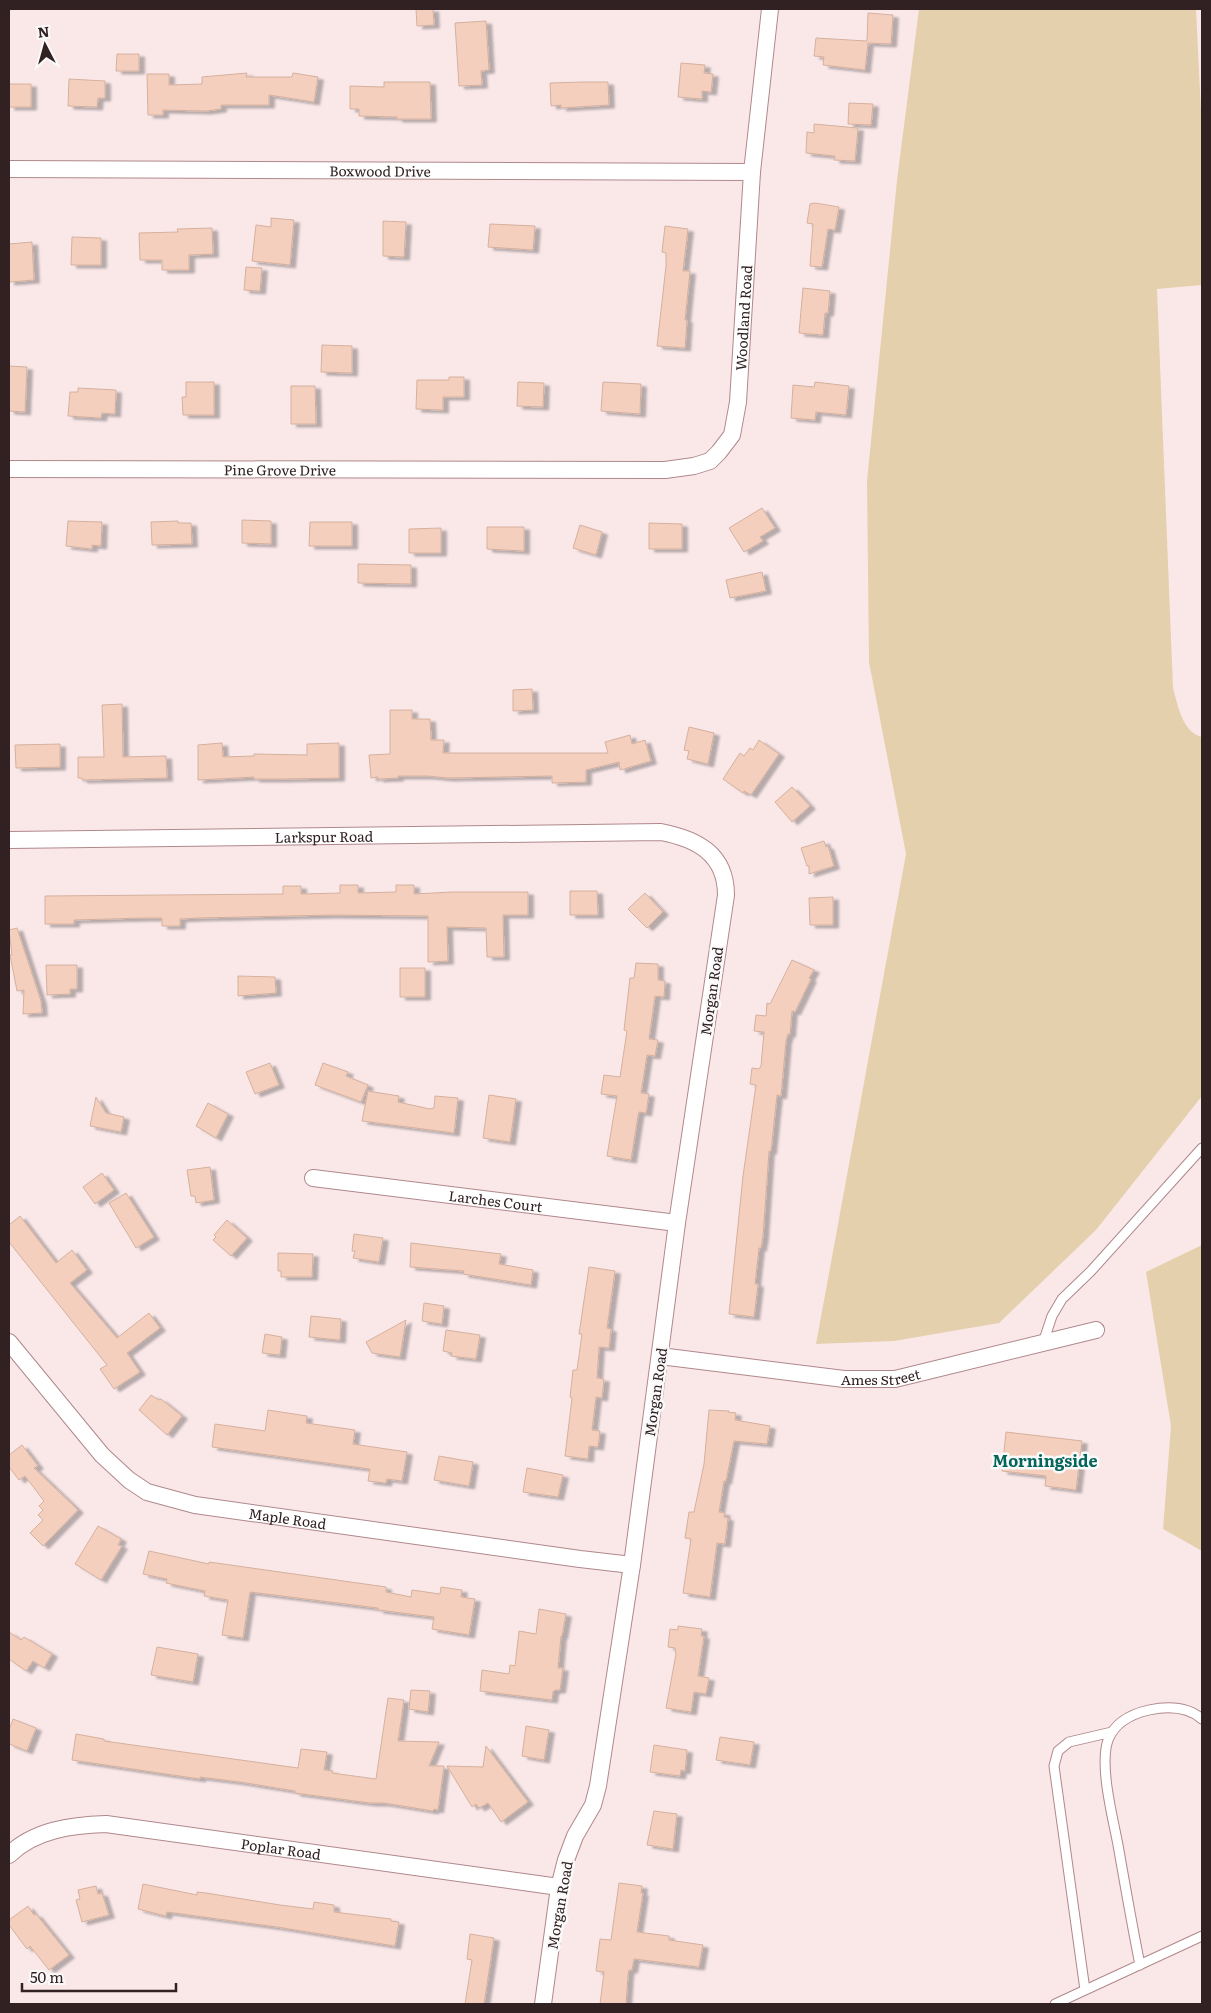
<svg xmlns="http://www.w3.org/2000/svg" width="1211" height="2013" viewBox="0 0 1211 2013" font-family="Literata,serif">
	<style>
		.green { fill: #e5d0ad }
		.building { fill: #f5cfbd; stroke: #d4b09e; filter: url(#shadow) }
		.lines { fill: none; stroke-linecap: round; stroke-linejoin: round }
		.lane-casing { stroke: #b0888b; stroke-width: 11 }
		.street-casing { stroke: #b0888b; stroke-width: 18 }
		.lane { stroke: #fff; stroke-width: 9 }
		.street { stroke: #fff; stroke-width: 16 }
		.labels { text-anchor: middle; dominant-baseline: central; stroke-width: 5; stroke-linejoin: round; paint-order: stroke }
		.street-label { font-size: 14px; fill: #312122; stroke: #fafafa }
		.quarter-label { font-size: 16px; font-weight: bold; fill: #04655b; stroke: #fafafa }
	</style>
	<defs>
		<filter id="shadow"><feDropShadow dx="5.5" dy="3" stdDeviation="1" flood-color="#0004"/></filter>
	</defs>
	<rect width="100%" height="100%" fill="#fae8e9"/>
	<path class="green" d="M919,9H1196L1202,132V285L1157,289L1173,688C1178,705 1182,732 1202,737V1096L1096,1230L999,1323L894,1341L816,1344L906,854L869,662L867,481L897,180Z
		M1202,1245V1551L1163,1529L1171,1426L1146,1272Z"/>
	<path class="building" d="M416,9H433L434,25L417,26Z
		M868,13L893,15L891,44L868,43L865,70L823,65L824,57L814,56L816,38L867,41Z
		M486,21L489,70L481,71L482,85L459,86L455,23Z
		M117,54H139V71H116Z
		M681,63L705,65L704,73L713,74L711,92L702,91V99L678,97Z
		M247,73L246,77H292L293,73L318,77L314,102L269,95V105H221V109L206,111L163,110V115H148L147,74H169V85L202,84V77Z
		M69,79L105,81V98H98L97,107L68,106Z
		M384,82H430L431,119H397V117L359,116V109H350V86L384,87Z
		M583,82H608L609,105L561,108V105L551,106L550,83Z
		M9,84H31V107H9Z
		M849,103L873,104L871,125L848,124Z
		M814,124L858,128L855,161L834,160L835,156L806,153L807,132L814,133Z
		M815,203L839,207L835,230L828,229L822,267L810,266L813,224L807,223L810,204Z
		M271,218L294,220L290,265L252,261L256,225L271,227Z
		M383,221L406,222L404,257L383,256Z
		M490,224L535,226L533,250L488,247Z
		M665,226L688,229L683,271H690L685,320H687L685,348L657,346L666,266V253L662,252Z
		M212,228L213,254L189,255V270H162V260H140L139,233L178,232L177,229Z
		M72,237L101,238V265H71Z
		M32,242L34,280L9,282V244Z
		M246,267L262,268L260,291L244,290Z
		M803,288L830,291L828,313H825L823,335L799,333Z
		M322,345L352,346V373L321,372Z
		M9,366L27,367L25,412L9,411Z
		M449,377H464V397H443V410L416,409L417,380H449Z
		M186,382H214V415H183L182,397H186Z
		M518,382L544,383L543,407L517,406Z
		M603,382L641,384L640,414L601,411Z
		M815,382L849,386L846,415L816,412L815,420L791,418L793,385L814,387Z
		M291,386H315L316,424H291Z
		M78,388L116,390L115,414L102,413L101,418L68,416L70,392H78Z
		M762,508L775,528L760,537L763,541L744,552L729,528Z
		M242,520L271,521V544L242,543Z
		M68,521L102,522L101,546L92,545V549L66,546Z
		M178,521V523H191L192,544L152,545L151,522Z
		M310,522H352V546H309Z
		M649,523L682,524V549H649Z
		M580,525L602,532L596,555L573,548Z
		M487,527H524V551L487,549Z
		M441,528V553H409V529Z
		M358,564L411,565V584L358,583Z
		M762,572L766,591L730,598L726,580Z
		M532,689L533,710L513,711V690Z
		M122,704L123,757L166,756L167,778L82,780V778H78V757H104L102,705Z
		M390,710H412V719H430L431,740H444L443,753H608L605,742L630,735L632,744L645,740L651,761L620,770L619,762L586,770V782L552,783V776L448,778L428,776H398V778L378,779V777L371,778L369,755L390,754Z
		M689,727L714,733L708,764L687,759L689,751L684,750Z
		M759,740L779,754L751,795L744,791L743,793L723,779L740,753L744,756L750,748L753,750Z
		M222,743L223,757L254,756V754L307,755V744L339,743V778L281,779H254V777L198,780V745Z
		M60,744V767L16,768L15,745Z
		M792,787L810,806L792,822L775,802Z
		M824,841L826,847L828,846L834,866L809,874V866H807L801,848Z
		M340,885H358V893L396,892V885H414V894L452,892H528V915H503L504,957H487L486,928L447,927L448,961L428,962V916L332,915L197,918L180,919V926H162V918H142L74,920V924H45V896L283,894V886H301V894L340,893Z
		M570,891H597L598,915H570Z
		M645,893L663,912L647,928L628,909Z
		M833,897V925H810L809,898Z
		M17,928L41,1001L42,1013L23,1014L24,990L17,991L10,955H12L9,930Z
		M792,960L814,970L809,978L811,979L795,1012L792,1011L790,1034H788L786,1041L781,1096L777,1095L771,1151H769L763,1236L761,1248H759L755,1284H758L754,1317L729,1314L743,1176L756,1085L750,1084L752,1068L759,1069L761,1066L764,1032L754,1031L756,1015L766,1016L767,1003L770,1004Z
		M636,963L658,964V980L665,981L664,997L655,996L649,1039L658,1040L655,1056L647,1055L641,1093L649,1094L646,1113L639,1112L638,1116L631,1160L607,1156L617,1096L601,1094L604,1075L620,1077L627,1031L624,1030L630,978H634Z
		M46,965H77V989H70V994L47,995Z
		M400,968H425V997H400Z
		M238,976L275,977L276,993L238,996Z
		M270,1063L279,1085L255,1094L246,1072Z
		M323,1063L348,1072L346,1076L368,1085L361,1102L315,1085Z
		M368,1091L399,1096L398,1102L430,1109L434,1108L435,1096L458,1098L454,1133L362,1121Z
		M489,1095L516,1099L510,1142L483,1138Z
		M96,1097L106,1113L124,1117L121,1132L90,1126Z
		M208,1103L228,1114L216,1138L196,1126Z
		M210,1167L214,1200L196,1203L195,1196H191L187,1170Z
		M102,1173L114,1190L95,1204L83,1187Z
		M126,1193L154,1237L136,1248L109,1203Z
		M20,1216L56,1263L72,1250L87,1270L70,1283L117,1338L149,1313L160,1328L127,1353L140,1372L114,1389L100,1369L107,1365L9,1242V1225Z
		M227,1220L247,1238L231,1256L213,1240L216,1237L214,1235Z
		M354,1234L383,1238L379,1262L353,1258L355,1251H352Z
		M411,1243L501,1254L499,1264L533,1270L531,1285L463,1274L464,1271L410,1267Z
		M278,1253L313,1254L312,1277H281V1271H278Z
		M589,1267L615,1271L607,1328L611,1329L609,1348L599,1347L597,1378L604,1379L602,1398L596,1397L592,1430L600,1431L598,1447L589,1446L588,1459L565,1456L572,1398L570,1397L573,1370H577L582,1334H579Z
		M424,1303L444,1306L442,1324L422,1321Z
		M311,1316L341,1319L340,1340L309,1337Z
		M406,1320L400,1357L372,1353L366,1342Z
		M446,1330L480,1335L476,1359L451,1356L452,1353L443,1351Z
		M265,1334L282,1337L280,1355L262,1353Z
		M151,1395L159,1400L161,1399L182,1416L167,1435L139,1410Z
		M268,1410L307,1416L306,1423L355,1430L353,1444L407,1452L402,1481L387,1479L386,1483L368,1481L370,1469L212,1447L215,1424L265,1431Z
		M709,1410L729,1411L728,1412L736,1413L735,1420L770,1426L767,1444L734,1441L726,1481H724L719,1512L725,1513L724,1517L728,1518L725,1544L717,1543L710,1597L683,1593L691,1539L685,1538L689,1512H694L704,1464Z
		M1006,1432L1082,1441L1076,1490L1045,1486L1046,1476L1002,1471Z
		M22,1445L38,1466L34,1468L78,1510L43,1546L30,1533L43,1520L38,1515L43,1510L39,1506L44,1501L25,1476L19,1480L9,1467V1455Z
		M439,1456L473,1462L469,1486L434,1480Z
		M527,1468L563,1475L558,1497L523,1492Z
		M98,1526L121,1539L118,1545L122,1546L101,1580L75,1564Z
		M149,1551L209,1564V1562L386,1587V1592L411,1597L412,1590L440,1594L441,1587L462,1590L461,1597L475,1599L469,1635L432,1629L434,1617L378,1610V1608L250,1592L243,1638L222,1635L228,1600L204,1596L205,1591L166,1583L167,1579L143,1574Z
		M539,1609L566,1614L562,1636H561L558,1668H563L560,1690H555L553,1692L552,1700L480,1691L482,1670L509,1674L510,1665L515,1666L519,1631L536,1634Z
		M678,1626L702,1629L701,1636H704L698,1676L709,1678L706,1694L694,1692L691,1712L666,1708L676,1654L675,1648L668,1647L670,1629L678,1630Z
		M9,1632L21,1640L24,1637L52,1654L44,1668L33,1661L26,1671L9,1659Z
		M157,1647L198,1654L193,1682L151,1675Z
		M411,1690L430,1691L428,1712L409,1709Z
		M388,1698L404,1700L398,1741L439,1742L429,1766H444L438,1810L434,1809L433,1811L384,1803H370L295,1793V1791L240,1782L200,1777V1779L72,1760L76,1734L104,1739V1741L298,1768L301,1749L327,1752L324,1770L333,1771L332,1773L376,1779Z
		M13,1719L36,1728L27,1751L9,1744V1730Z
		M526,1726L549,1730L544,1760L522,1756Z
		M720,1737L754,1742L750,1765L716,1760Z
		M654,1745L687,1750L685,1771L681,1770L680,1776L650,1772Z
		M486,1746L528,1802L501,1822L488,1803L479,1808L476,1804L472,1807L447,1766L483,1767Z
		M654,1811L677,1814L673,1849L647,1845Z
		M619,1883L642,1886L641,1893H643L637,1932L669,1936V1940L703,1945L699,1967L634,1959L632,1970H629L628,1975L626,2004H600L604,1972L596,1971L600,1939L611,1940Z
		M143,1884L197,1895V1892L206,1893L280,1905L313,1909L314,1902L334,1905V1912L391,1919V1921L399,1922L395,1946L277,1927L167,1912L166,1916L138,1909Z
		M96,1886L98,1894L102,1893L109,1915L82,1922L76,1900L80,1899L78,1890Z
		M28,1906L34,1915L36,1914L69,1955L49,1970L30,1946L27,1949L9,1925V1920Z
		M470,1934L494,1938L484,2004H465L472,1960L467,1959Z"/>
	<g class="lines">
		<defs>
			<path id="lane" d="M1043,1343L1052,1316L1062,1299L1091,1271L1202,1148
				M1140,1965C1132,1925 1125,1885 1118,1845C1113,1818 1099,1766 1108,1740C1115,1722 1131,1714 1149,1710C1168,1706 1187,1706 1202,1719
				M1085,1990L1054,1766L1058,1751L1069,1742L1112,1732
				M1055,2004L1202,1936"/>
			<g id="street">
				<path id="s1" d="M9,169L752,172"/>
				<path id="s2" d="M9,469L665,470L694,466L710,461L719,452L732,435L738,402L752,172L770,9"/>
				<path id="s3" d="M9,840L661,832C697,839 726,854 726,895L677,1223L632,1565L598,1786L593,1805L575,1836L566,1860L559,1887L543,2004"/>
				<path id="s4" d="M313,1178L677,1223"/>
				<path id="s5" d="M9,1342L102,1455L129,1480L147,1492L195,1505L580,1559L632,1565"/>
				<path id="s6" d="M660,1356L844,1379H895L1096,1330"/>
				<path id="s7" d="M9,1855C34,1830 72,1825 106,1824L559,1887"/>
			</g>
		</defs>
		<use href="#lane" class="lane-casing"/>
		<use href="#street" class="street-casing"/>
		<use href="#lane" class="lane"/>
		<use href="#street" class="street"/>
	</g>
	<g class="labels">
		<g class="street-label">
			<text stroke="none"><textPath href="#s1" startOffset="371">Boxwood Drive</textPath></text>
			<text stroke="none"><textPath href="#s2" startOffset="854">Woodland Road</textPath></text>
			<text stroke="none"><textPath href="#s2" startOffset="271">Pine Grove Drive</textPath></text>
			<text stroke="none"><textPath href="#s3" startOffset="315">Larkspur Road</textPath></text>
			<text transform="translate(711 991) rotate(-82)">Morgan Road</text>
			<text stroke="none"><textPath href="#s4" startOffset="184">Larches Court</textPath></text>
			<text stroke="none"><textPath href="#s6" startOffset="222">Ames Street</textPath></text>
			<text transform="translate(655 1392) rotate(-82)">Morgan Road</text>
			<text stroke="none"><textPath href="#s5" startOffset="348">Maple Road</textPath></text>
			<text stroke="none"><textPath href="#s7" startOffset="281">Poplar Road</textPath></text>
			<text transform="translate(559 1905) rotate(-80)">Morgan Road</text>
		</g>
		<g class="quarter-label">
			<text x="1045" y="1460">Morningside</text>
		</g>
	</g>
	<rect width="1211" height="2013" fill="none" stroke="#312122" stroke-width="20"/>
	<g transform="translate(45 45) rotate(354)" stroke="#fafafa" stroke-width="4" paint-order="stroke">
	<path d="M0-4L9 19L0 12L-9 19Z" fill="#312122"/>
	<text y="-8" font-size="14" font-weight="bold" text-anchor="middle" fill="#312122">N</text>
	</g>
	<path d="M22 1983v8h154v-8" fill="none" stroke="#312122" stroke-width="2.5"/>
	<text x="30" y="1983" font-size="15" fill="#312122" stroke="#fafafa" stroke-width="4" paint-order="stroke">50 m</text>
</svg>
